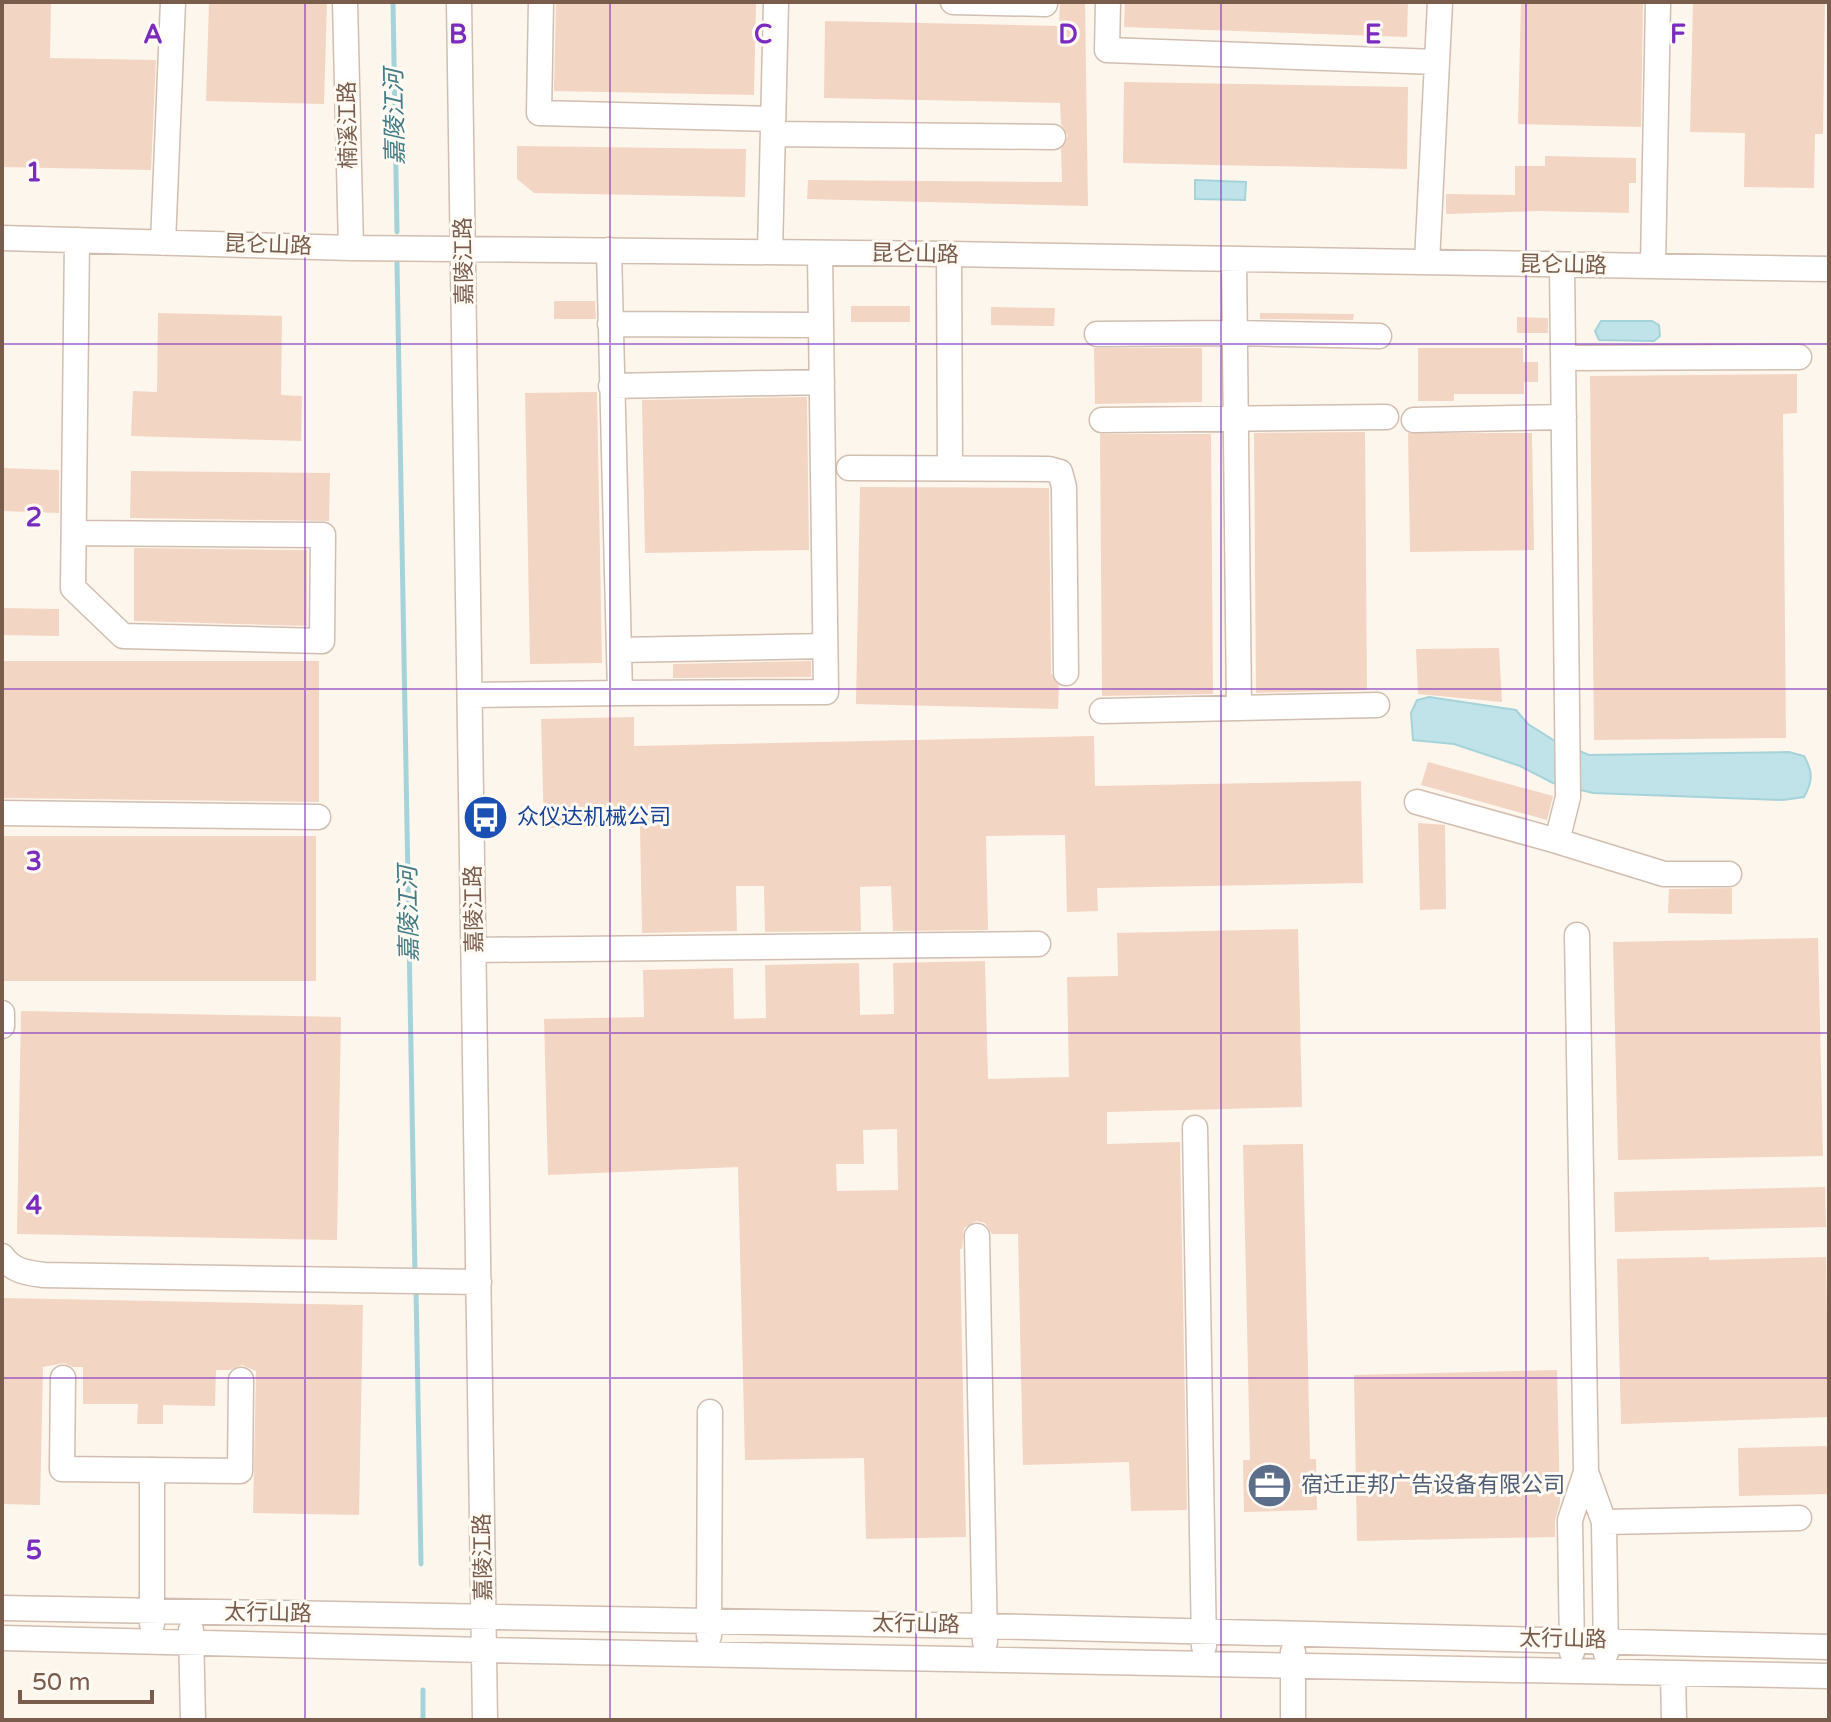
<svg xmlns="http://www.w3.org/2000/svg" width="1831" height="1722" viewBox="0 0 1831 1722" font-family="'Varela Round','Noto Sans SC',sans-serif">
	<style>
		.water { fill: #bfe3e8; stroke: #a5d3da; stroke-width: 2 }
		.lines { fill: none; stroke-linecap: round; stroke-linejoin: round }
		.stream { stroke: #a5d3da; stroke-width: 5 }
		.building { fill: #f3d5c3; fill-rule: evenodd }
		.minor-casing { stroke: #d1beb0; stroke-width: 27 }
		.minor { stroke: #fff; stroke-width: 24 }
		.grid { fill: none; stroke: #7b2cbf; stroke-width: 2; stroke-opacity: 0.55 }
		.labels { text-anchor: middle; dominant-baseline: central; stroke-width: 6; stroke-linejoin: round; paint-order: stroke }
		.street-label { font-size: 22px; fill: #7a5c4d; stroke: #fffaf3 }
		.transit-label { font-size: 22px; fill: #164399; stroke: #fffaf3; text-anchor: start }
		.service-label { font-size: 22px; fill: #4e5e75; stroke: #fffaf3; text-anchor: start }
		.water-label { font-size: 24px; font-style: italic; fill: #437c86; stroke: #fffaf3 }
		.grid-label { font-size: 26px; text-anchor: middle; font-weight: bold; fill: #7b2cbf; stroke: #fffaf3; stroke-width: 6; stroke-linejoin: round; paint-order: stroke }
	</style>
	<rect width="100%" height="100%" fill="#fdf6ec"/>
	<path class="water" d="M1195,180L1246,182L1245,200L1195,199Z
		M1601,321H1652L1659,325L1660,336L1654,341L1599,340L1595,331Z
		M1429,697L1516,710L1528,724L1555,741L1589,755L1789,752L1804,756C1813,772 1813,781 1804,797L1783,800L1593,793L1553,783L1520,766L1454,744L1413,740L1411,713L1417,700Z"/>
	<g class="lines">
		<path class="stream" d="M393,2L397,232
			M397,263L415,1275
			M416,1289L421,1564
			M423,1690V1720"/>
	</g>
	<path class="building" d="M2,2H51L50,58L156,60L151,170L2,167Z
		M209,2H327L324,104L206,101Z
		M556,2H756L754,95L554,91Z
		M1060,2H1085L1088,206L807,199L808,180L1062,182L1061,149L1068,136L1061,124L1060,103L824,98L825,21L1059,26Z
		M1125,2H1408L1407,37L1124,27Z
		M1521,2H1643L1641,127L1518,124Z
		M1693,2H1825L1823,134H1815L1814,188L1744,187L1745,133L1690,132Z
		M1124,82L1408,87L1407,169L1123,163Z
		M517,146L746,149L745,197L534,193L517,179Z
		M1545,156L1636,158V183H1629V213L1538,211L1446,214V194L1515,195V166H1545Z
		M554,301H595L596,319H554Z
		M851,306H910V322H851Z
		M991,307L1055,308L1054,326L991,325Z
		M158,313L282,316L281,395L302,396L301,441L131,436L133,391L157,392Z
		M1260,313L1354,314L1353,320L1260,319Z
		M1517,317L1548,318V333H1517Z
		M1094,348H1202V402L1095,404Z
		M1418,348H1523V362H1538V382H1524V394H1454V401H1418Z
		M1797,374V413L1783,414L1786,738L1594,740L1590,376Z
		M597,392L602,663L530,664L525,393Z
		M807,397L809,550L645,553L642,400Z
		M1365,432L1367,690L1256,693L1254,433Z
		M1408,433H1532L1534,550L1410,552Z
		M1100,434H1211L1213,694L1102,696Z
		M2,468L59,470V513L2,511Z
		M131,471L330,473L329,521L130,518Z
		M860,487L1049,488L1051,673L1059,686L1058,709L856,704Z
		M134,548L307,550V626L134,621Z
		M2,608L59,609V636L2,635Z
		M1499,648L1502,702L1418,694L1416,649Z
		M2,661H319V802L2,798Z
		M811,661V677L673,678V664Z
		M634,717V746L1094,736L1095,786L1361,781L1363,883L1097,888L1098,911L1067,912L1065,835L986,836L988,930L893,931L891,886L860,887L861,931L765,932L764,886H736L737,931L642,933L640,826L544,828L541,719Z
		M1428,762L1553,796L1547,820L1421,785Z
		M1418,823L1445,825L1446,909L1420,910Z
		M2,836H316V981H2Z
		M1732,888V914L1668,913L1669,889Z
		M1298,929L1302,1107L1107,1112V1144L1180,1142L1187,1510L1131,1511L1129,1462L1023,1465L1018,1234H992L985,1223L976,1221L964,1228L962,1249H960L966,1537L866,1539L864,1458L745,1460L738,1167L548,1175L544,1019L644,1017L643,970L733,968L734,1019L766,1018L765,965L859,963L860,1015L894,1014L893,963L985,961L988,1079L1069,1077L1067,977L1118,976L1117,933ZM897,1129L898,1190L837,1191L836,1164H864L863,1130Z
		M1818,938L1823,1156L1618,1160L1613,942Z
		M21,1011L341,1017L337,1240L17,1234Z
		M1303,1144L1310,1459H1316L1317,1510L1244,1512L1243,1460H1250L1243,1145Z
		M1825,1187L1826,1227L1615,1232L1614,1192Z
		M1709,1257V1260L1826,1257L1829,1417L1621,1424L1617,1259Z
		M2,1298L363,1305L359,1515L253,1513L256,1371L242,1365L230,1370H216L215,1406L163,1405V1424H137L138,1404H83V1367H73L64,1363L43,1367L40,1505L2,1504Z
		M1557,1370L1560,1503L1555,1520V1537L1357,1541L1354,1375Z
		M1829,1446V1494L1739,1496L1738,1448Z"/>
	<g class="lines">
		<defs>
			<path id="minor" d="M345,2L351,248
				M459,2L485,1720
				M541,2L539,113L773,119
				M953,2L1045,4
				M1108,2L1107,50L1437,62
				M773,134L1053,137
				M2,238L351,248L949,254L1829,269
				M163,243L173,2
				M609,250L620,693L826,692L820,253
				M770,252L776,2
				M949,254L950,468
				M1234,259L1239,708
				M1427,262L1440,2
				M1653,266L1658,2
				M610,324L821,325
				M1097,334L1235,333L1379,336
				M1563,358L1799,357
				M611,386L822,382
				M1102,420L1386,417
				M1414,420L1564,417
				M849,468L1049,469L1060,472L1064,487L1066,673
				M74,533L323,535L322,641L123,636L73,588L77,240
				M619,650L825,646
				M471,695L620,693
				M1102,711L1377,705
				M1417,802L1557,841L1568,797L1562,265
				M2,813L318,817
				M1557,841L1664,874H1729
				M1577,935L1586,1472
				M474,950L1038,944
				M2,1026V1013
				M1195,1128L1204,1646
				M977,1236L985,1642
				M2,1256C12,1271 27,1273 44,1275L479,1282
				M63,1378L62,1469L240,1471L241,1380
				M1604,1522L1799,1518
				M2,1608L984,1626L1829,1647
				M152,1624V1470
				M191,1630L193,1720
				M709,1636L710,1412
				M2,1638L484,1650L1829,1676
				M1293,1652V1720
				M1572,1652L1570,1520L1586,1472L1604,1522L1606,1653
				M1673,1673L1674,1720"/>
		</defs>
		<use href="#minor" class="minor-casing"/>
		<use href="#minor" class="minor"/>
	</g>
	<path class="grid" d="M305,2V1720M610,2V1720M916,2V1720M1221,2V1720M1526,2V1720M2,344H1829M2,689H1829M2,1033H1829M2,1378H1829"/>
	<defs>
		<symbol id="bus-disc" viewBox="-11 -11 22 22"><circle r="9.5" fill="#1a4fb4" stroke="#fffaf3"/><path d="M-5-6H5V4H4V6H2V4H-2V6H-4V4H-5ZM-3.5-4V0h7V-4ZM-3.5 1.2v1.5H-2V1.2ZM2 1.2v1.5H3.5V1.2Z" fill="#fff"/></symbol>
		<symbol id="office-disc" viewBox="-11 -11 22 22"><circle r="9.5" fill="#5c6f8a" stroke="#fffaf3"/><path d="M-6-3h4V-5.5h4V-3h4V5H-6ZM-1-4.5V-3h2v-1.5ZM-6 0V1H6V0Z" fill="#fff"/></symbol>
	</defs>
	<g fill-rule="evenodd">
		<use href="#bus-disc" x="460" y="792" width="51" height="51"/>
		<use href="#office-disc" x="1244" y="1460" width="51" height="51"/>
	</g>
	<g class="labels">
		<g class="street-label">
			<text transform="translate(348 125) rotate(-91)">楠溪江路</text>
			<text transform="translate(268 245) rotate(2)">昆仑山路</text>
			<text transform="translate(915 254) rotate(1)">昆仑山路</text>
			<text transform="translate(464 261) rotate(-91)">嘉陵江路</text>
			<text transform="translate(1563 265) rotate(1)">昆仑山路</text>
			<text transform="translate(474 909) rotate(-91)">嘉陵江路</text>
			<text transform="translate(483 1557) rotate(-91)">嘉陵江路</text>
			<text transform="translate(268 1613) rotate(1)">太行山路</text>
			<text transform="translate(916 1624) rotate(1)">太行山路</text>
			<text transform="translate(1563 1639) rotate(1)">太行山路</text>
		</g>
		<g class="transit-label">
			<text x="517" y="817">众仪达机械公司</text>
		</g>
		<g class="service-label">
			<text x="1301" y="1485">宿迁正邦广告设备有限公司</text>
		</g>
		<g class="water-label">
			<text transform="translate(395 117) rotate(-91)">嘉陵江河</text>
			<text transform="translate(409 914) rotate(-91)">嘉陵江河</text>
		</g>
	</g>
	<g class="grid-label">
		<text x="153" y="43">A</text>
		<text x="458" y="43">B</text>
		<text x="763" y="43">C</text>
		<text x="1068" y="43">D</text>
		<text x="1373" y="43">E</text>
		<text x="1678" y="43">F</text>
		<text x="34" y="181">1</text>
		<text x="34" y="526">2</text>
		<text x="34" y="870">3</text>
		<text x="34" y="1214">4</text>
		<text x="34" y="1559">5</text>
	</g>
	<rect width="1831" height="1722" fill="none" stroke="#7a5c4d" stroke-width="8"/>
	<path d="M20 1690v12h132v-12" fill="none" stroke="#7a5c4d" stroke-width="4"/>
	<text x="32" y="1690" font-size="24" fill="#7a5c4d" stroke="#fffaf3" stroke-width="6" paint-order="stroke">50 m</text>
</svg>
